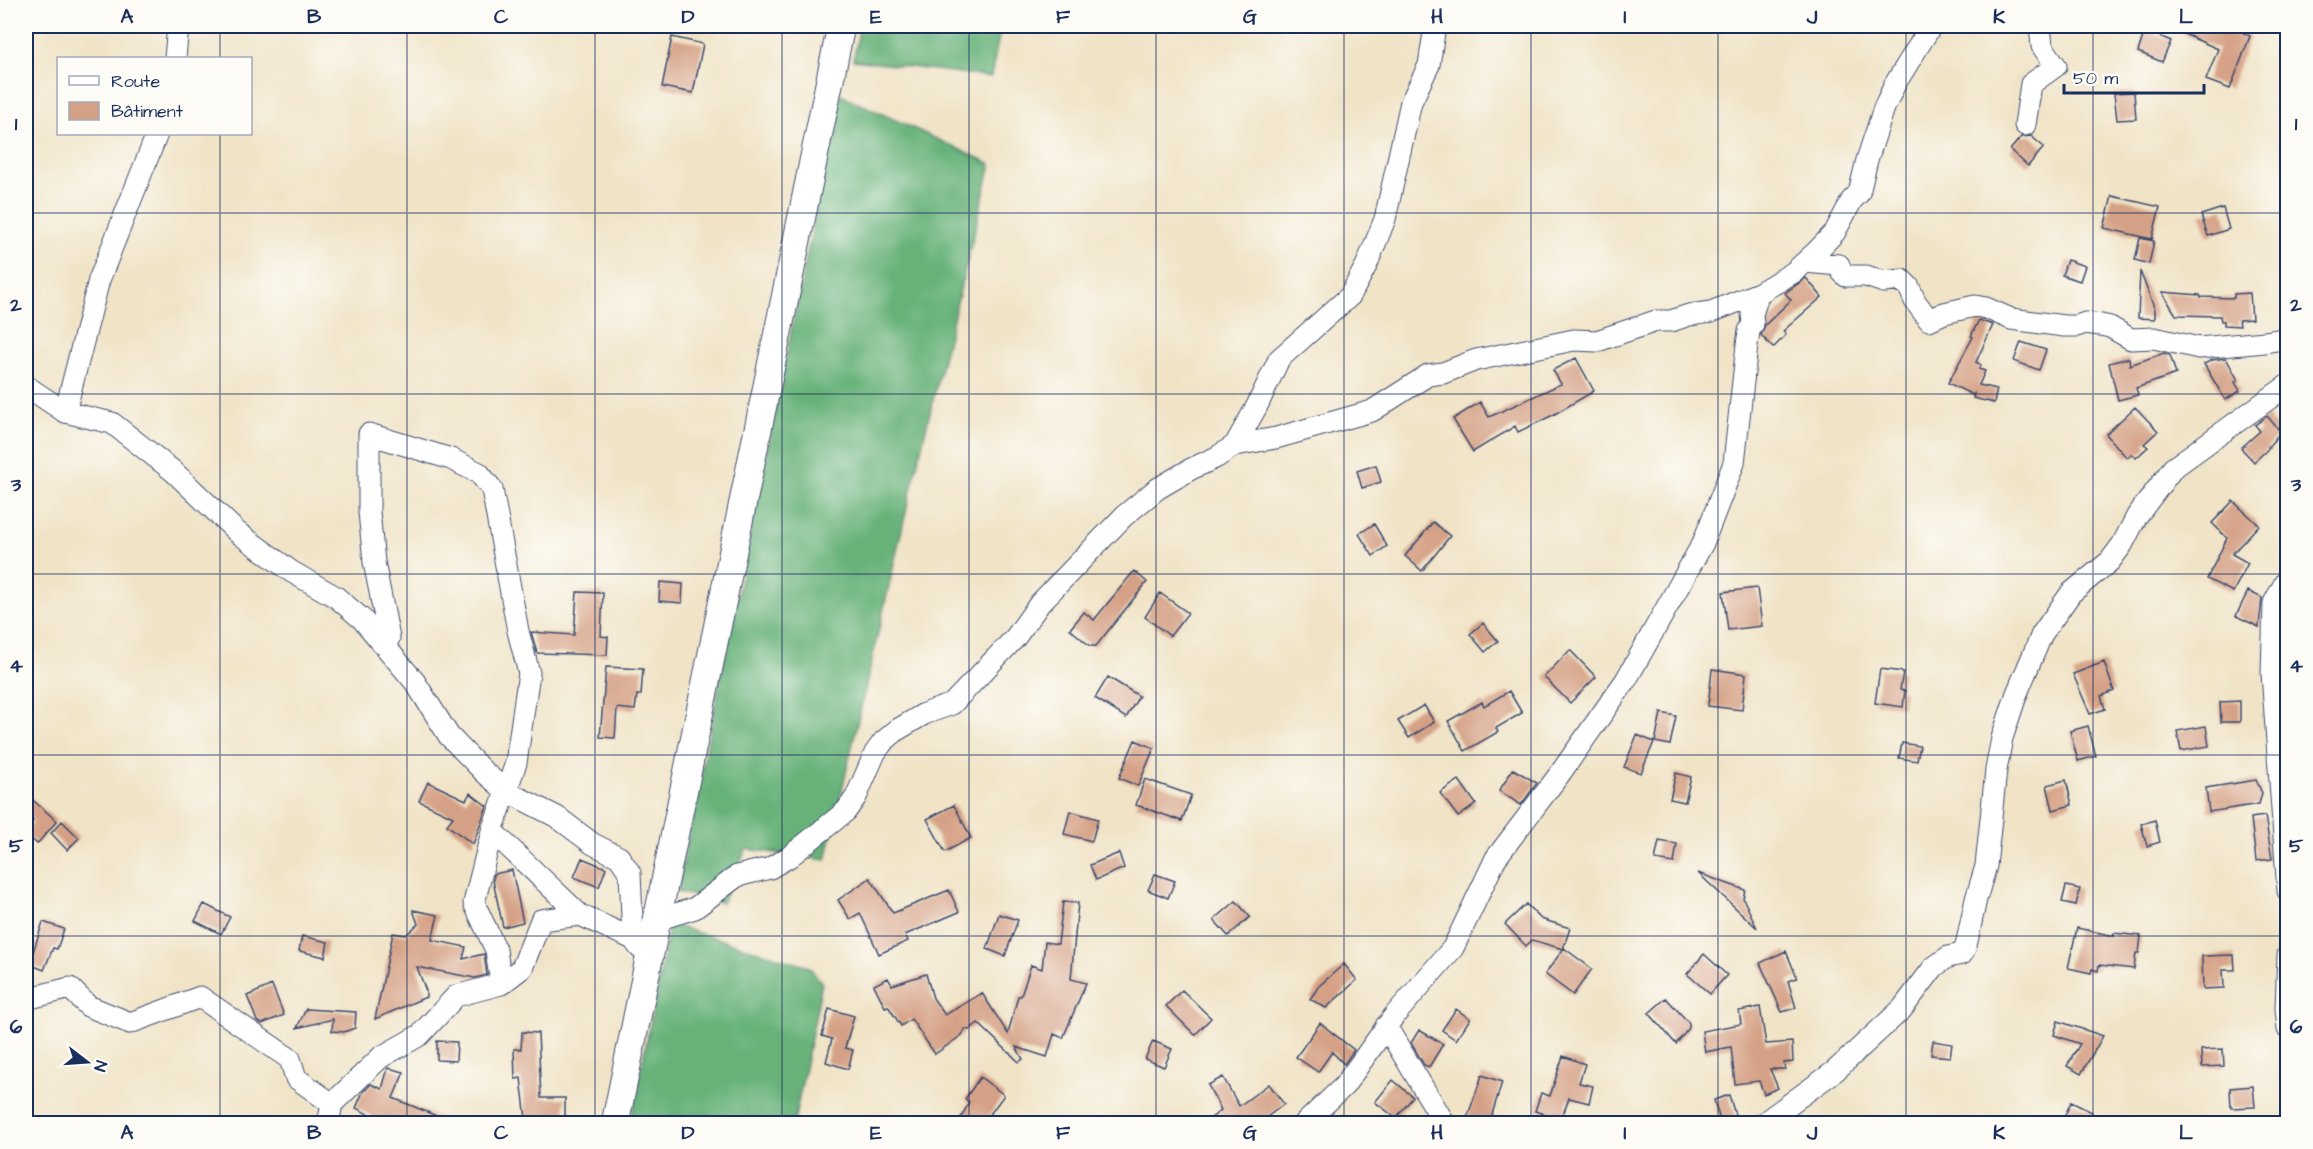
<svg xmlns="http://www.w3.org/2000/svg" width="2313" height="1149" viewBox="0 0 2313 1149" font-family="'Architects Daughter',sans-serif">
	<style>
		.forest { fill: #67b27a; stroke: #41706c; stroke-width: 1.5 }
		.building { fill: #d5a186 }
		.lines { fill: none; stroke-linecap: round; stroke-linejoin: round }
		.minor-casing { stroke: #3b4a6e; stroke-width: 23 }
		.major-casing { stroke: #3b4a6e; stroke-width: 29 }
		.minor { stroke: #fff; stroke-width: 21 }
		.major { stroke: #fff; stroke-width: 27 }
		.grid { fill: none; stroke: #1b2f5e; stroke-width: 1.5; stroke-opacity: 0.55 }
		.neatline { fill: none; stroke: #1b2f5e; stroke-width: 2 }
		.grid-label { font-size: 20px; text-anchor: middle; font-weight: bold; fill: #1b2f5e }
	</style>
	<rect width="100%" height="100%" fill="#fdfcf7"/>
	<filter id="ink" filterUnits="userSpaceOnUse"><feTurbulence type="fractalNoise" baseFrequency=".0167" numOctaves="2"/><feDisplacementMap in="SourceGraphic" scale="12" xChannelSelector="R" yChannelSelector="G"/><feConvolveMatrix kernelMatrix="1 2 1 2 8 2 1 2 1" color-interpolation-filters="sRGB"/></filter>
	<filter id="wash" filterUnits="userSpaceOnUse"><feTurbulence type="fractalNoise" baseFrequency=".008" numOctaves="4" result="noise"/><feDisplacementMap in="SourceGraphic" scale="24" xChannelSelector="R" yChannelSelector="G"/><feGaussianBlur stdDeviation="1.35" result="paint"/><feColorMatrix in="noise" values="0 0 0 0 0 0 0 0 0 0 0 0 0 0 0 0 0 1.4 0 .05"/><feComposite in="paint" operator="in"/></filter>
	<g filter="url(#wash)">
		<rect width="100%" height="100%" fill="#f0e3c6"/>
		<path class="forest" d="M860,26H1001L991,77L853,60Z
			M841,95L991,164L910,494L826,860L746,849L722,903L677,892L818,200Z
			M670,924L809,967L822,983L794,1123L630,1124Z"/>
		<g id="blocks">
			<path class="building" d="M2166,26H2231L2250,36L2230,89L2206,80L2218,49Z
				M2145,30L2171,41L2162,62L2138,52Z
				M672,37L703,44L693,93L662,87Z
				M2134,92L2136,119L2117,120L2114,93Z
				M2031,136L2044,147L2028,166L2010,150L2021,137Z
				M2112,196L2160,207L2152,239L2104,228Z
				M2223,208L2229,229L2208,236L2201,215Z
				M2140,238L2154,241L2149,264L2135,260Z
				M2067,260L2085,266L2080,281L2062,275Z
				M2140,271L2155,310V319L2138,318Z
				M1806,278L1822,297L1783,331L1786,335L1773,348L1761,335L1765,325L1791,300L1785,293Z
				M2162,292L2200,295L2201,297L2234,298V294L2250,293L2252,319L2239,320L2240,326L2224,325V321H2221L2220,316L2176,315Z
				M1979,320L1993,325L1976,362L1981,365L1979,369L1985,371L1979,385L1997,389L1994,403L1973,398L1974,394L1973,395L1948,383L1973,337L1971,336Z
				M2021,342L2046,350L2039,370L2014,361Z
				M2164,353L2170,355L2176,374L2136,388L2138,395L2118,400L2109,363L2129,358L2130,365Z
				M1576,358L1594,391L1553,415L1518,432L1515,426L1473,452L1453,419L1480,402L1489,417L1561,384L1553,370Z
				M2226,358L2238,380L2235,382L2240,391L2225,400L2204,364L2212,360Z
				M2135,407L2158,431L2144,444L2148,447L2136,458L2131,454L2127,458L2106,434Z
				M2267,416L2281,432L2268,447L2269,448L2254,462L2241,448L2260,431L2255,425Z
				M1376,465L1381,482L1362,488L1357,471Z
				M2233,501L2259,525L2232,554L2248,563L2233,592L2207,579L2227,538L2212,523Z
				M1433,522L1450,536L1422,571L1405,556Z
				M1374,524L1387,546L1373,556L1359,534Z
				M1134,571L1147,582L1096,646H1090L1070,629L1084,612L1094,620Z
				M660,582L683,584L682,603L659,601Z
				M1757,588L1762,626L1728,630L1723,592Z
				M2248,591L2262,598L2259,627L2236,616Z
				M577,592L603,593L601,636L608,637L607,655L537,653L531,632L574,635Z
				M1160,593L1188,613L1170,636L1145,617Z
				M1483,623L1498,641L1485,652L1470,634Z
				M1570,650L1596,677L1570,703L1544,677Z
				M2104,662L2114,691L2101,696L2105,709L2090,714L2073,674Z
				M606,667L643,669L641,695H637L635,710L617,708L615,738L600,737Z
				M1712,669L1746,674L1742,710L1708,706Z
				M1880,669L1903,672L1900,690L1905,691L1903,707L1875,703Z
				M1108,677L1139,696L1126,718L1095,698Z
				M1509,691L1522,713L1496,728L1498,732L1465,751L1448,721L1482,702L1484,706Z
				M2240,701V722H2221L2220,702Z
				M1424,705L1434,722L1409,738L1398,721Z
				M1661,713L1676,716L1670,745L1655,742Z
				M2088,726L2096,756L2078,761L2070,731Z
				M2206,726L2209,746L2181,751L2177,731Z
				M1637,735L1654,742L1641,773L1624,767Z
				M1135,740L1154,748L1138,786L1119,778Z
				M1902,743L1920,746L1917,761L1899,758Z
				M1513,769L1537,783L1521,805L1499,791Z
				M1676,773L1691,777L1685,802L1670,799Z
				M1145,779L1191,795L1182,821L1136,805Z
				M1459,780L1476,804L1458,817L1440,793Z
				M2066,780L2072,805L2053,810L2047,785Z
				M2256,780L2262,793L2259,804L2209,812L2206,788Z
				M428,782L466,800L470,793L487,806L473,844L447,825L453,817L419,801Z
				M26,794L57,821L37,844L26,834V830L33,821L26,809Z
				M954,805L971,838L945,852L927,819Z
				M1070,811L1098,819L1092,841L1064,834Z
				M2265,816L2272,859L2256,861L2251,818Z
				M2155,820L2160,842L2147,846L2141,824Z
				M62,821L79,838L67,850L51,833Z
				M1659,841L1677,844L1674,863L1655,860Z
				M1119,853L1124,868L1096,880L1090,865Z
				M582,858L606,868L599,887L574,877Z
				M512,870L523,922L503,927L493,881L494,874Z
				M1698,873L1745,890L1743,898L1757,928Z
				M1155,874L1175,881L1168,898L1148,890Z
				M870,878L893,913L949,890L959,912L905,935L908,941L879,954L860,913L850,919L838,900Z
				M2066,886L2080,889L2076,905L2062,902Z
				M1236,901L1250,917L1228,936L1214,920Z
				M1063,902L1078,903L1071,979L1086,983L1063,1038L1054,1034L1047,1057L1016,1047L1023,1059L1019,1062L978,1023L969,1030L965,1029L962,1035L935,1054L911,1019L901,1026L888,1006L885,1007L874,985L888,978L892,985L926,974L933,998L945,1015L982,993L1008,1034L1018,996H1021L1031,965L1042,969L1045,942L1058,944Z
				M204,904L230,917L221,934L195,921Z
				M1526,904L1541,919L1570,928L1563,949L1532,940L1526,946L1505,924Z
				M413,910L438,915L432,940L466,947L463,959L484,954L487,975L475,978L417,967L426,991V997L375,1019L393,933L406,935L418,924Z
				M999,914L1018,920L1005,956L987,949Z
				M43,922L64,929L57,949L53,948L44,970L29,964Z
				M2077,928L2114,936V933L2141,936L2139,953H2136L2134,969L2099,965L2098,971L2092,969L2091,973L2068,968Z
				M302,936L328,942L325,957L299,951Z
				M1564,948L1592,969L1573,995L1545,974Z
				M1786,951L1797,978L1788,981L1796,1008L1782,1012L1760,963Z
				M1704,954L1727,975L1710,994L1687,974Z
				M2234,955L2235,970H2223L2224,988L2203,989L2202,956Z
				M1344,964L1357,980L1326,1008L1310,999L1319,986Z
				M272,985L284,1015L262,1024L257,1021L247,996Z
				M1182,990L1211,1018L1195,1035L1166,1006Z
				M1666,998L1689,1023V1028L1676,1044L1649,1013Z
				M1760,1007L1766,1044L1792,1042L1793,1062L1784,1063L1785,1069H1770L1778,1088L1764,1094L1759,1081L1735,1084L1731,1047L1705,1052L1702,1031L1741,1024L1739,1011Z
				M306,1009L356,1012L355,1028L344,1032L332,1031L333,1019L297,1028Z
				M829,1009L854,1016L845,1048L853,1050L848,1069L826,1062L832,1039L822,1036Z
				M1456,1009L1470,1019L1456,1040L1442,1030Z
				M2058,1021L2103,1036L2081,1074L2067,1066L2080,1044L2054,1035Z
				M1320,1023L1354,1050L1344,1064L1332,1052L1318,1072L1296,1057Z
				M1419,1030L1443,1044L1429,1067L1424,1065L1411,1043Z
				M522,1032L538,1033L541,1098H565V1123H541V1117L526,1119L521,1078L515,1079L514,1049H521Z
				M437,1041L457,1042L456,1061L437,1060Z
				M1153,1041L1172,1049L1164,1067L1145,1059Z
				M1933,1041L1952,1044L1950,1057L1931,1055Z
				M2223,1049L2224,1066L2202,1067L2201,1050Z
				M1563,1056L1585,1064L1579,1083L1593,1086L1589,1103L1569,1098L1561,1120L1535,1111L1541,1093L1550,1096Z
				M388,1068L404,1072L393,1098L456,1124H388L373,1119L374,1117L356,1108L363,1092L371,1084L382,1089Z
				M1482,1075L1502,1082L1489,1124H1465Z
				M980,1077L1004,1095L983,1124H958L969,1102L965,1099Z
				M1223,1077L1239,1106L1269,1084L1284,1104L1258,1124H1204L1221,1110L1208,1085Z
				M1393,1080L1413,1097L1396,1118L1375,1102Z
				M2253,1086L2255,1107L2231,1108L2230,1088Z
				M1729,1095L1737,1121L1721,1124L1714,1100Z
				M2071,1102L2092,1112L2087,1124H2061Z"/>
		</g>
	</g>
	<g filter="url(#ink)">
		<use href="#blocks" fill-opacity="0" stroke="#3b4a6e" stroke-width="1.5"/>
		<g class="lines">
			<defs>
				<path id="minor" d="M175,58L178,26
					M2025,125L2031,84L2056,66L2042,46L2040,26
					M1805,262L1839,265L1842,272L1846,276H1866L1884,282L1902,280L1909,287L1915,301L1929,320L1944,313L1975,306L1986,308L2011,319L2064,326H2077L2085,323L2101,325L2110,327L2131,339L2154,338L2199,348L2265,342L2288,338
					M26,386L65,412L112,423L173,471L237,532L292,572L336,597L362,619L415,682L449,736L484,772L506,791L557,817L593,844L619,857L630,873L633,939
					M65,412L99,280L157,134
					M1235,445L1257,406L1279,359L1350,296L1367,264L1385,219L1411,102L1429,65L1435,26
					M2288,577L2274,603L2272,673L2288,891
					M382,644L389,638L374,562L369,512V434L451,459L479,473L492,489L518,631L529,673L516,763L492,831L474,903L496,950L501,984
					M492,831L580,915L633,939L640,948
					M654,933L663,918L695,908L737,876L770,868L789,857L846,811L856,797L875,753L883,742L897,730L924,714L952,704L1015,638L1040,603L1124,516L1157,489L1191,469L1217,457L1235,445L1276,438L1372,411L1428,375L1443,373L1476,360L1574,340L1597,341L1656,321H1671L1689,315L1711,312L1759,293
					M2288,955L2286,1008L2288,1029
					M26,999L70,988L88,1006L130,1023L200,997L290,1059L296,1078L332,1104L328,1124
					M1386,1026L1445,1124
					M332,1104L381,1057L420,1035L456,996L501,984L522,968L541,920L580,915
					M1304,1124L1344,1086L1394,1016L1453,948L1496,858L1559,775L1626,680L1703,543L1734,463L1747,345L1749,331L1753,324L1752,314L1759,293L1794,272L1817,251L1835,232L1852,200L1859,193L1867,160L1884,108L1895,84L1931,26
					M1762,1124L1835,1071L1902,1009L1934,967L1948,957L1962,954L1966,946L1976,899L1986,866L1996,770L2002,738L2017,693L2042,634L2071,593L2110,561L2122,545L2137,516L2173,468L2288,385"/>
				<path id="major" d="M615,1124L841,26"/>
			</defs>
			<use href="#minor" class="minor-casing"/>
			<use href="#major" class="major-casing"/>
			<use href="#minor" class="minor"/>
			<use href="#major" class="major"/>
		</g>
	</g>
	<path class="grid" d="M220,26V58M407,26V1124M595,26V1124M782,26V1124M969,26V1124M1156,26V1124M1344,26V1124M1531,26V1124M1718,26V1124M1906,26V1124M2093,26V1124M220,134V1124M26,213H2288M26,394H2288M26,574H2288M26,755H2288M26,936H2288"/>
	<rect width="2313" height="1149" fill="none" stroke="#fdfcf7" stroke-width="66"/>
	<rect x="57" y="57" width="195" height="78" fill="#fdfcf7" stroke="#a3aaba" stroke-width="1.5"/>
	<rect x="69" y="76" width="30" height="9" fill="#ffffff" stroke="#a3aaba" stroke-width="1.5"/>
	<text x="111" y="87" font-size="18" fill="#1b2f5e">Route</text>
	<rect x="69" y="102" width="30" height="18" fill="#d5a186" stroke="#a3aaba" stroke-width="1.5"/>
	<text x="111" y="117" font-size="18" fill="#1b2f5e">Bâtiment</text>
	<g transform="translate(87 1062) rotate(107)" stroke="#fdfcf7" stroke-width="4.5" paint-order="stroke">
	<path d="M0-4.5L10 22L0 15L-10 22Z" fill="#1b2f5e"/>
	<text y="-9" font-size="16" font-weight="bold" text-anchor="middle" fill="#1b2f5e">N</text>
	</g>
	<path d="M2064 84v9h140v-9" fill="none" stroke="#1b2f5e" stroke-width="3"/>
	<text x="2073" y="84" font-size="18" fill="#1b2f5e" stroke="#fdfcf7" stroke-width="4.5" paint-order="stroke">50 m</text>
	<rect x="33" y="33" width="2247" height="1083" class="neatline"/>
	<g class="grid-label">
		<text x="127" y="23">A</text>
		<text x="314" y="23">B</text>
		<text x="501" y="23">C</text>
		<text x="688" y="23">D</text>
		<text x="876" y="23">E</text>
		<text x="1063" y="23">F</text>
		<text x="1250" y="23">G</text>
		<text x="1437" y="23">H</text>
		<text x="1625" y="23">I</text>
		<text x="1812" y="23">J</text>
		<text x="1999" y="23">K</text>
		<text x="2186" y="23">L</text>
		<text x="16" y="130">1</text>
		<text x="2296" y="130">1</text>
		<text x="16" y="311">2</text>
		<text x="2296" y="311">2</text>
		<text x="16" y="491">3</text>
		<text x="2296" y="491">3</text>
		<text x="16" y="672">4</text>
		<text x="2296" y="672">4</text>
		<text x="16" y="852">5</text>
		<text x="2296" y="852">5</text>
		<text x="16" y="1033">6</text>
		<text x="2296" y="1033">6</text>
		<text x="127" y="1139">A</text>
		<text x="314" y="1139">B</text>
		<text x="501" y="1139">C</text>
		<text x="688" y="1139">D</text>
		<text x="876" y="1139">E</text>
		<text x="1063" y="1139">F</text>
		<text x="1250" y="1139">G</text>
		<text x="1437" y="1139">H</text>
		<text x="1625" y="1139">I</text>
		<text x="1812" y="1139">J</text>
		<text x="1999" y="1139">K</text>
		<text x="2186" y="1139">L</text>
	</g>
</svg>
